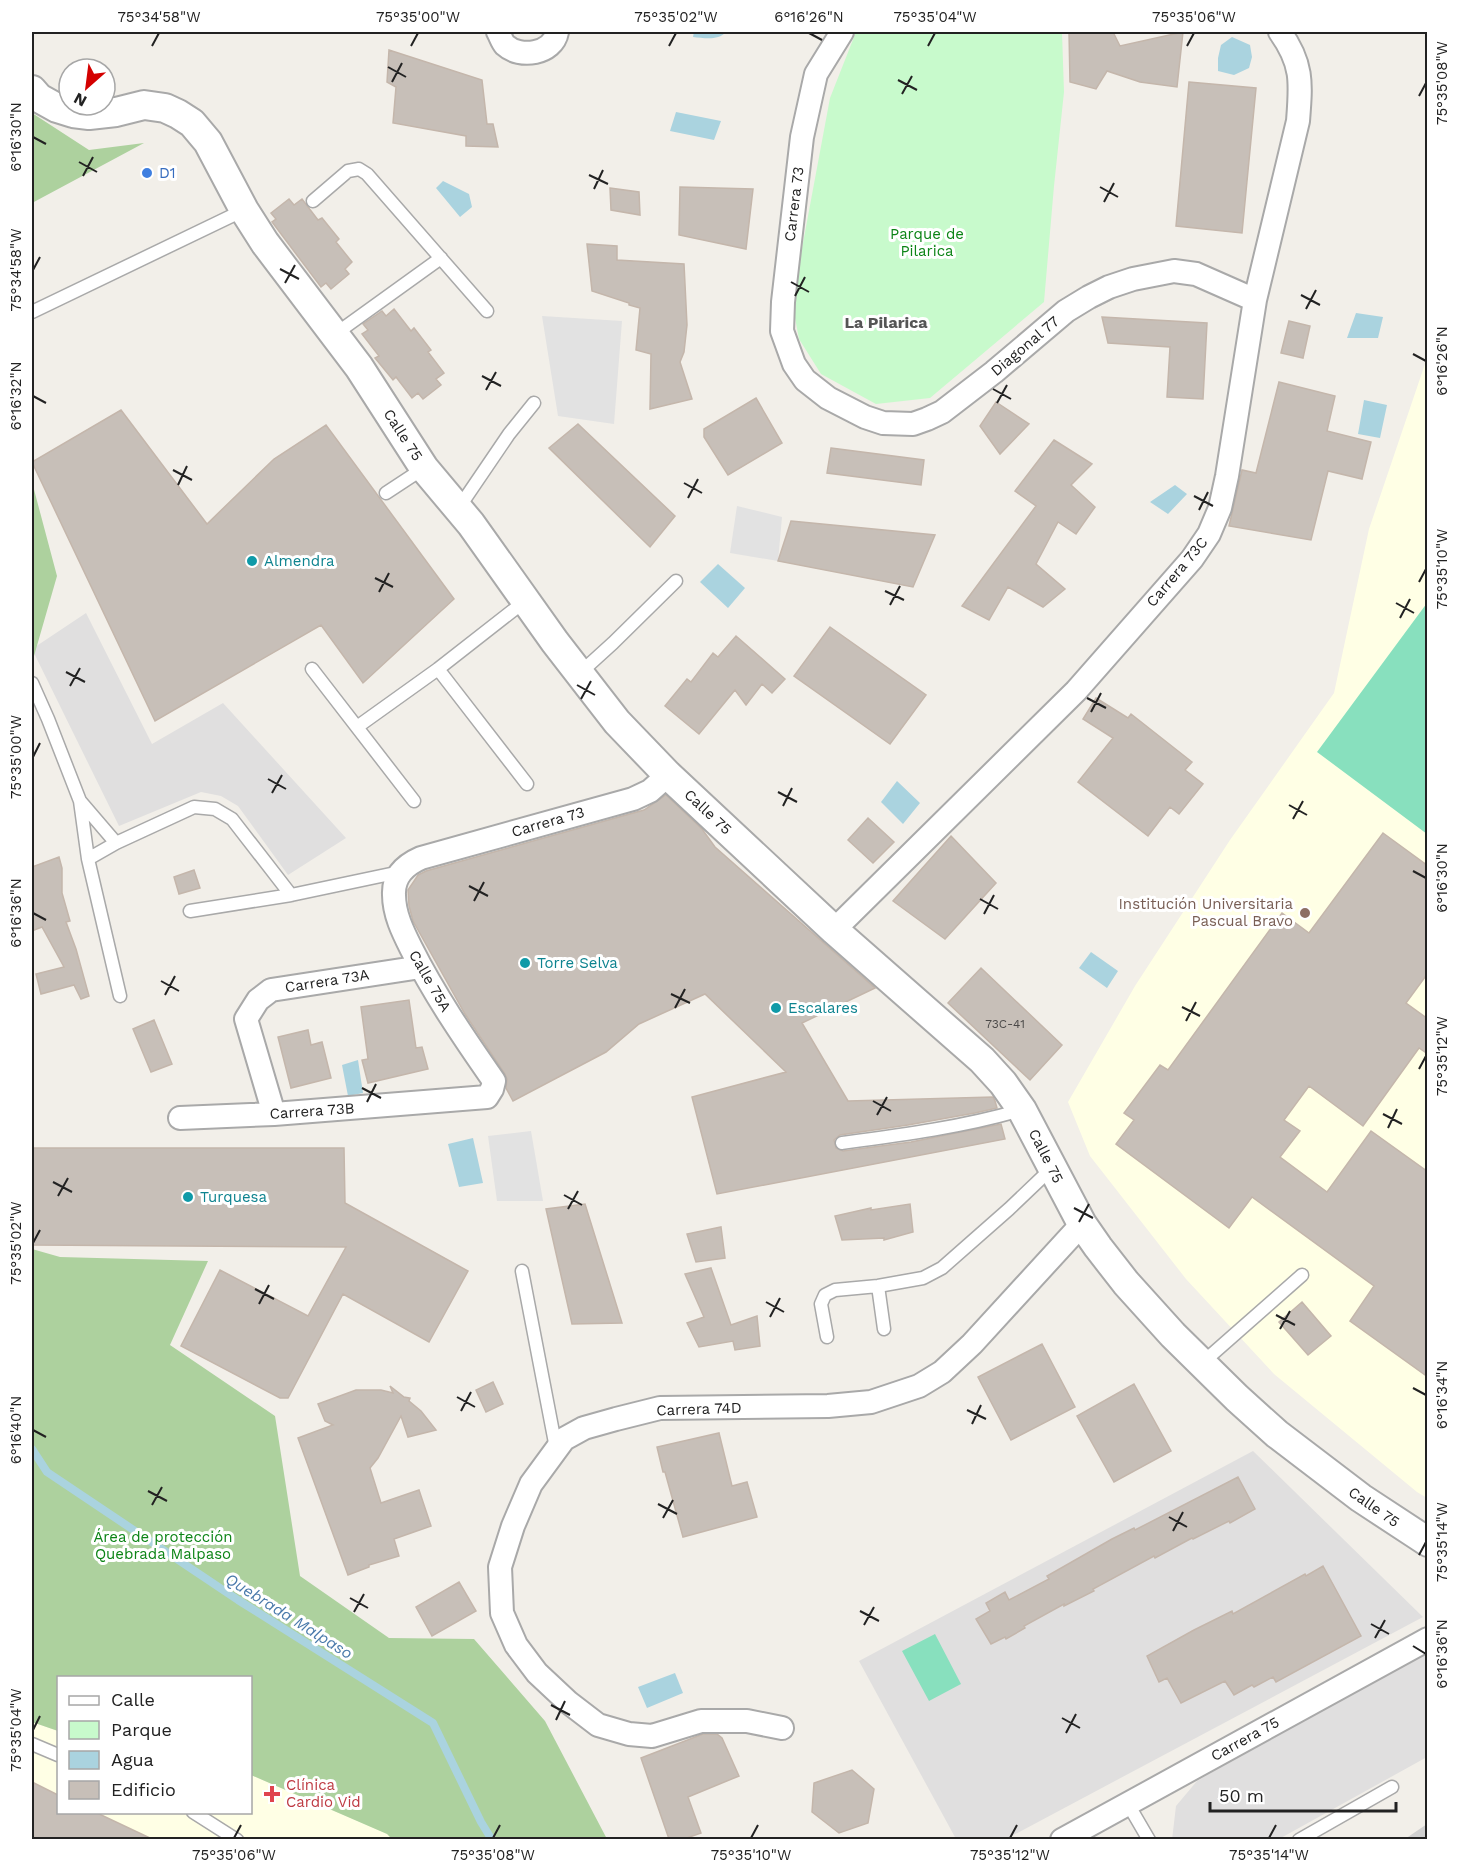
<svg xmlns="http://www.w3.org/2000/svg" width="1459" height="1871" viewBox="0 0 1459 1871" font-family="'Work Sans',sans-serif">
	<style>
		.residential { fill: #e0dfdf }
		.education { fill: #ffffe5 }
		.religious { fill: #d0d0d0 }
		.forest { fill: #add19e }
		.park { fill: #c8facc }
		.pitch { fill: #88e0be }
		.parking { fill: #e2e2e2 }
		.water { fill: #aad3df }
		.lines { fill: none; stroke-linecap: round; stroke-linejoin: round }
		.stream { stroke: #aad3df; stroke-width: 8 }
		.building { fill: #c7bfb8; stroke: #c4b6ab; stroke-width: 1.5 }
		.service-casing { stroke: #a9a9a9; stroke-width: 15 }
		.minor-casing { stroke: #a9a9a9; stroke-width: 26 }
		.tertiary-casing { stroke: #a9a9a9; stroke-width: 32 }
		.service { stroke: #fff; stroke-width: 12 }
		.minor { stroke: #fff; stroke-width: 22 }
		.tertiary { stroke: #fff; stroke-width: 28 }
		.ticks { fill: none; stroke: #222; stroke-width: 2 }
		.shop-dot { fill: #3f7fe0; stroke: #fff; stroke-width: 2 }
		.culture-dot { fill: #0f9aa8; stroke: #fff; stroke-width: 2 }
		.education-dot { fill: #8d6e63; stroke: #fff; stroke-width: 2 }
		.health-dot { fill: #e0444e; stroke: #fff; stroke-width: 2 }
		.labels { text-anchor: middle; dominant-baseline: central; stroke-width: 6; stroke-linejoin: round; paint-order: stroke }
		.number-label { font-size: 12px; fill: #4b4948 }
		.shop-label { font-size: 15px; fill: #366cbe; stroke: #fff; text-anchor: start }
		.street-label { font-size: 15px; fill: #222; stroke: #fff }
		.park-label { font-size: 15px; fill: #0c8416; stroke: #fff }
		.culture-label { font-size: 15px; fill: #0d838f; stroke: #fff; text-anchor: start }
		.education-label { font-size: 15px; fill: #785e54; stroke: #fff; text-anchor: end }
		.health-label { font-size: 15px; fill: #be3a42; stroke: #fff; text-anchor: start }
		.neighbourhood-label { font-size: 16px; font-weight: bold; fill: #555; stroke: #fff }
		.water-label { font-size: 16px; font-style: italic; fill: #4a7aab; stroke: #fff }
		.neatline { fill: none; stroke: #222; stroke-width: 2 }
		.ticks-label { font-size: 15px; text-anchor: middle; fill: #222 }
	</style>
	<rect width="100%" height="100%" fill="#f2efe9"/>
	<path class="residential" d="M86,613L152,744L223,703L346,838L288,875L238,806L221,796L201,792L119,826L32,649Z
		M1253,1451L1423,1617L1006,1839H956L859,1661Z
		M1427,1649V1757L1279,1839L1172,1840L1176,1806L1197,1781L1418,1650Z"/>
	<path class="education" d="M1427,292V1498L1417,1492L1274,1374L1186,1279L1090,1156L1068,1102L1135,986L1230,840L1334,693L1369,529L1427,358Z
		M32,1722L58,1731V1812H250L251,1775L388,1834L392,1839H32Z"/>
	<path class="religious" d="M1427,1824V1839H1405Z"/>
	<path class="forest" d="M32,113L89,150L144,143L32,203Z
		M32,482L57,576L32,663Z
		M32,1249L60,1257L208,1261L170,1345L275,1416L300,1576L389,1638L474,1639L545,1721L607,1839H392L387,1834L251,1775L250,1678H58V1731L32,1722Z"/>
	<path class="park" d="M856,32H1062L1064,92L1054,186L1044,302L930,398L876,404L821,374L799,339L792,302L830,98Z"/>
	<path class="pitch" d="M1427,603V834L1317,752Z
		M935,1634L961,1684L929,1701L902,1651Z"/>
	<path class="parking" d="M542,316L622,321L614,424L558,416Z
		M737,506L782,517L778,561L730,553Z
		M531,1131L543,1201H497L488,1136Z"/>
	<path class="water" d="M694,32H726C718,41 704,38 693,37Z
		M1232,37L1250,45L1252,57L1249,68L1234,75L1218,71V58L1221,45Z
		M676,112L721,121L714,140L670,131Z
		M443,181L469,194L472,207L460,217L436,188Z
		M1356,313L1383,317L1378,338H1347Z
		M1364,400L1387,405L1380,438L1358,434Z
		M1175,485L1187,494L1168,514L1150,502Z
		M718,564L745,588L728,608L700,582Z
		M897,781L920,803L903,824L881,802Z
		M1091,952L1118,971L1107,988L1079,968Z
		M358,1060L363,1093L348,1096L342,1065Z
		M473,1138L483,1183L459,1187L448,1144Z
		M675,1673L683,1693L647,1708L638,1687Z"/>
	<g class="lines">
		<path class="stream" d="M32,1449L47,1472L238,1600L433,1723L481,1822L492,1840"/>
	</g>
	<path class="building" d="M1069,32H1113L1120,46L1183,32L1177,87L1140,82L1107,71L1096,89L1070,82Z
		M389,50L482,80L487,124H493L498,147L466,146V136L393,123L396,87L387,82Z
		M1189,82L1256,88L1242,233L1176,226Z
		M680,187L753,189L746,249L679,235Z
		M610,188L639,192L640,215L611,210Z
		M289,199L294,205L302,199L318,220L322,218L339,239L336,242L352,262L345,269L349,274L331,289L326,283L321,287L272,222L276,219L271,213Z
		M587,244L617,246V260L684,264L687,325L684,352L680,362L692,399L650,409L651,354L636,350L640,308L629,305V303L592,291Z
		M394,309L411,331L414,328L431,350L428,352L444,373L436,379L441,385L423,399L418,393L412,398L396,377L393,380L375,358L379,356L362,334L368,330L363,324L382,311L386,316Z
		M1102,317L1207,323L1203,399L1167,397L1170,347L1108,343Z
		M1289,321L1310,326L1303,358L1281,353Z
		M1279,382L1335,396L1327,431L1371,442L1362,479L1328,471L1311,540L1229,526L1242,470L1256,473Z
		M756,398L782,443L728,475L704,437V429Z
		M996,402L1029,424L1000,454L980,426Z
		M121,410L207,524L274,459L326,425L454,599L363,683L321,625L155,721L32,462Z
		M578,424L675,516L650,547L549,448Z
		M1054,440L1092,464L1071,485L1095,507L1076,534L1058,522L1036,564L1065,589L1043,607L1008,587L989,620L962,606L1036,506L1015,491Z
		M831,448L924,460L921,485L827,473Z
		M791,521L935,535L913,587L778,561Z
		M830,627L926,695L890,744L794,676Z
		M736,636L785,679L772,693L762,684L746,705L735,690L699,734L665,706L687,679L691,682L713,653L718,657Z
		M1096,698L1128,718L1131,714L1192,762L1185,770L1203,784L1179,814L1170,807L1148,836L1078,782L1113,738L1083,719Z
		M666,795L702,829L715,847L875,988L802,1023L848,1101L993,1097L995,1101L997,1108L975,1113L908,1125L840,1135L834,1140L836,1148L843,1151L911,1142L1001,1124L1005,1139L717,1194L692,1097L786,1072L705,994L639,1024L606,1052L513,1101L506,1088L507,1079L505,1074L465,1014L413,921L409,906L408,890L418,875L426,871L644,810Z
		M868,818L894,842L873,863L848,840Z
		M1383,833L1428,866V973L1406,1003L1428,1019V1054L1419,1048L1363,1126L1309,1086L1284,1120L1300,1131L1280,1157L1327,1192L1371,1131L1428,1172V1377L1350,1321L1374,1286L1252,1197L1229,1228L1116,1144L1134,1120L1124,1113L1160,1065L1168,1070L1282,913L1309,933Z
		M951,836L996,883L945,939L893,901Z
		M59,857L62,868V893L70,921L66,922L76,949L89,996L81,999L74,985L41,994L36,974L64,967L42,927L32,931V867Z
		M194,870L200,888L179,894L174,877Z
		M981,968L1062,1045L1030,1080L948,1003Z
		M409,1000L416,1048L422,1047L428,1069L368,1083L362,1060L368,1059L361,1007Z
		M154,1020L172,1064L151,1072L133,1029Z
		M308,1030L311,1045L322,1042L331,1078L291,1088L278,1037Z
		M32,1148H344L345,1203L468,1271L429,1342L343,1294L288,1398H280L181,1346L220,1270L308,1316L346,1247L32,1245Z
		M585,1204L622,1323L572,1324L546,1209Z
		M910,1204L913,1232L884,1240V1238L842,1240L835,1216L871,1208V1210Z
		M721,1227L725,1258L696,1262L687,1234Z
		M711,1268L731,1325L757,1316L760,1346L735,1350L733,1341L699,1347L687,1323L704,1317L685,1274Z
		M1302,1302L1331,1336L1308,1355L1279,1322Z
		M1042,1344L1075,1407L1011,1440L978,1377Z
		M493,1382L503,1404L486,1412L476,1390Z
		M1134,1384L1171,1451L1114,1482L1077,1416Z
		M390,1386L404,1397L410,1398L409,1401L421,1411L436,1430L408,1437L401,1416L378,1458L370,1468L381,1503L419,1490L431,1526L394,1539L399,1556L369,1565V1567L348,1575L298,1438L333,1425L325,1421L318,1404L356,1390H381L393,1393Z
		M719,1433L732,1486L747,1482L757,1517L683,1537L665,1472H663L657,1447Z
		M1238,1477L1255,1509L1230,1523L1229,1521L1193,1539L1192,1538L1155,1558L1154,1556L1093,1589L1094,1591L1064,1606V1604L1024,1626L1025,1628L1006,1639L1005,1637L991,1644L976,1619L990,1611L986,1603L1005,1592L1009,1600L1049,1579L1047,1576L1112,1539L1134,1528L1135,1530Z
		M1323,1566L1361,1636L1276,1682L1273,1677L1254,1687L1252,1685L1234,1695L1225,1681L1181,1703L1167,1678L1159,1682L1147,1656L1194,1630L1232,1611L1233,1614L1305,1574L1306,1576Z
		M459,1582L476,1611L432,1636L416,1607Z
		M703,1734H717L722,1738L739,1776L688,1797L701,1833L684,1839H669L641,1758Z
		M852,1770L874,1789L868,1823L839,1833L812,1812L814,1783Z
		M32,1782L58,1795V1812H95L152,1839H32Z"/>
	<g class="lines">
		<defs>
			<path id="service" d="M313,201L348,171L359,169L367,174L487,311
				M32,312L244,210
				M334,335L441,258
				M386,493L424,468
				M458,509L509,434L534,403
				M312,669L414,801
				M438,669L527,784
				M580,673L613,643L676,581
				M32,683L48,719L80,801L116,843
				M357,727L438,669L525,601
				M80,801L88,859L120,996
				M88,859L116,843L194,807L215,809L232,819L291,895
				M190,911L291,895L400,872
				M842,1143C902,1135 963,1127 1021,1110
				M522,1271L556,1448
				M878,1286L884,1329
				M827,1337L821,1304L825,1295L835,1290L878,1286L923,1278L942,1268L1009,1209L1052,1168
				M1201,1364L1302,1275
				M32,1744L58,1755
				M1128,1804L1149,1840
				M193,1812L237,1840
				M1299,1840L1392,1787"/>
			<path id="minor" d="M498,32C500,35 502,42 505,45C520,59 553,54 557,32
				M842,32L816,74L802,137L783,302L782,331L794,364L805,380L828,398L865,417L883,423L913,424L927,419L942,412L994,372L1066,311L1089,297L1109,287L1133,279L1174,271L1196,274L1255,300
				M834,930L1076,691L1192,559L1209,534L1220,508L1227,476L1255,300L1298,121C1301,83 1303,64 1280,32
				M274,1114L246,1019L258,1000L271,990L421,967
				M180,1118L274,1114L487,1097L492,1089L494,1081C464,1038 434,994 411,948C403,932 394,914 394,895C393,876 405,865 421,858L633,799L650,791L668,775
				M782,1728L747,1721H701L652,1736L629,1734L598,1725L568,1702L537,1673L516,1645L502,1613L500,1567L513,1526L531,1484L564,1439L584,1428L616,1419L660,1408L828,1406L871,1402L919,1386L942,1372L972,1344L1082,1224
				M1062,1840L1428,1639"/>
			<path id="tertiary" d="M32,90L39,98L57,108L73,113L89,115L116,112L144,105L165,108L178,114L192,123L208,142L244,210L265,243L359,367L424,468L471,524L555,642L617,722L668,775L834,930L982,1060L1003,1083L1022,1110L1082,1224L1098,1247L1126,1283L1173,1335L1237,1398L1277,1434L1361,1498L1428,1542"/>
		</defs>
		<use href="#service" class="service-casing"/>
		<use href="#minor" class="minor-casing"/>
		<use href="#tertiary" class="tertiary-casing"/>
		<use href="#service" class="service"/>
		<use href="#minor" class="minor"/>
		<use href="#tertiary" class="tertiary"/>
	</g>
	<path class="ticks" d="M809,33L822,40M152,46L159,33M411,46L418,33M669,46L676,33M928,46L935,33M1187,46L1194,33M388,67L406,77M898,80L917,90M392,82L402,63M902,94L912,76M1419,96L1426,83M33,137L46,144M79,162L97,172M589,175L608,184M83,176L93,157M1100,187L1118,197M594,189L603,170M1104,202L1114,183M280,269L299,279M33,270L40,257M791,282L809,292M285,283L295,265M1301,295L1320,305M795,296L805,277M1306,309L1316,290M1413,354L1426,361M482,376L501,386M993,389L1011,399M486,390L496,372M33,396L46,403M997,403L1007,385M173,470L192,480M684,483L702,493M178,485L187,466M1194,496L1213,506M688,498L698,479M1199,510L1208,492M375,578L393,587M1419,582L1426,569M885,591L904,600M379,592L389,573M1396,603L1414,613M890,605L900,586M1400,618L1410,599M66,672L85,682M577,685L595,695M70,686L80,668M1087,698L1106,708M581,699L591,681M1091,712L1101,693M33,757L40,743M268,779L286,789M778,792L797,802M272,793L282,775M1289,805L1307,815M783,806L792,788M1293,819L1303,801M1413,871L1426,878M469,886L488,896M980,899L998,909M474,901L484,882M33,913L46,920M984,914L994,895M161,981L179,991M671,994L690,1003M165,995L175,976M1182,1007L1200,1016M675,1008L685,989M1186,1021L1196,1002M1419,1069L1426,1056M362,1088L381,1098M873,1101L891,1111M367,1102L376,1084M1383,1114L1402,1124M877,1115L887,1097M1388,1128L1397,1109M53,1182L72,1192M564,1195L582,1205M58,1196L68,1178M1074,1208L1093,1218M568,1209L578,1191M1079,1222L1089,1204M33,1243L40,1230M255,1289L274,1299M766,1302L784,1312M259,1304L269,1285M1276,1315L1295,1325M770,1317L780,1298M1280,1329L1290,1311M1413,1388L1426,1395M457,1397L475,1407M967,1410L986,1419M461,1411L471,1392M972,1424L981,1405M33,1430L46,1437M148,1491L167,1501M658,1504L677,1514M152,1505L162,1487M1169,1517L1187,1527M663,1518L673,1500M1173,1531L1183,1512M1419,1555L1426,1542M350,1598L368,1608M860,1611L879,1621M354,1612L364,1594M1371,1624L1389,1634M864,1625L874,1607M1375,1638L1385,1620M1413,1646L1426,1654M551,1705L570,1715M1062,1718L1080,1728M556,1720L565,1701M33,1730L40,1716M1066,1733L1076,1714M234,1838L241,1825M493,1838L500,1825M751,1838L758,1825M1010,1838L1017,1825M1269,1838L1276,1825"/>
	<circle class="shop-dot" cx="147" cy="173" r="6"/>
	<g class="culture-dot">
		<circle cx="252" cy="561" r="6"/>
		<circle cx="525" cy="963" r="6"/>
		<circle cx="776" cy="1008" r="6"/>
		<circle cx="188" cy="1197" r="6"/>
	</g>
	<circle class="education-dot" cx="1305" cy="913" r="6"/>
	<path class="health-dot" d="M269 1785h6v6h6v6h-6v6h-6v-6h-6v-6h6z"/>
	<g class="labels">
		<g class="number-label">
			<text x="1005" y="1024">73C-41</text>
		</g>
		<g class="shop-label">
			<text x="159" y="173">D1</text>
		</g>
		<g class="street-label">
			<text transform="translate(794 204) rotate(-83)">Carrera 73</text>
			<text transform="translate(1025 346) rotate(-40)">Diagonal 77</text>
			<text transform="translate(403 435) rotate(57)">Calle 75</text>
			<text transform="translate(1177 572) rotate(-50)">Carrera 73C</text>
			<text transform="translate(708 812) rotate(43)">Calle 75</text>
			<text transform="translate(548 822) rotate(-16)">Carrera 73</text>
			<text transform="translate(327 981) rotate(-9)">Carrera 73A</text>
			<text transform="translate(430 981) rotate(60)">Calle 75A</text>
			<text transform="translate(312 1111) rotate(-4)">Carrera 73B</text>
			<text transform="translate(1046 1156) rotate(63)">Calle 75</text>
			<text transform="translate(699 1409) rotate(-2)">Carrera 74D</text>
			<text transform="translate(1374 1507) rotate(35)">Calle 75</text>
			<text transform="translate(1245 1739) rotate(-29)">Carrera 75</text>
		</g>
		<g class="park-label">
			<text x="927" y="234">Parque de<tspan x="927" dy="17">Pilarica</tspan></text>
			<text x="163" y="1537">Área de protección<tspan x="163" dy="17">Quebrada Malpaso</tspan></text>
		</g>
		<g class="culture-label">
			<text x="264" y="561">Almendra</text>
			<text x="537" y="963">Torre Selva</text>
			<text x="788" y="1008">Escalares</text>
			<text x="200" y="1197">Turquesa</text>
		</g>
		<g class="education-label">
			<text x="1293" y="904">Institución Universitaria<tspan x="1293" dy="17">Pascual Bravo</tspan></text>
		</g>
		<g class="health-label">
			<text x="286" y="1785">Clínica<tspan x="286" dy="17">Cardio Vid</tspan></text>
		</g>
		<g class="neighbourhood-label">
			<text x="886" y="322">La Pilarica</text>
		</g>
		<g class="water-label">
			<text transform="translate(289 1616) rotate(32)">Quebrada Malpaso</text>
		</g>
	</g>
	<rect width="1459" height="1871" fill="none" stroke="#ffffff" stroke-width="66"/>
	<rect x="57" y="1676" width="195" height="138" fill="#ffffff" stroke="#a7a7a7" stroke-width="1.5"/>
	<rect x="69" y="1696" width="30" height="9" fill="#ffffff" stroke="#a7a7a7" stroke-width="1.5"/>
	<text x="111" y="1706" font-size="18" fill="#222222">Calle</text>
	<rect x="69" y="1721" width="30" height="18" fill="#c8facc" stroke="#a7a7a7" stroke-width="1.5"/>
	<text x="111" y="1736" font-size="18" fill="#222222">Parque</text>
	<rect x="69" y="1751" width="30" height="18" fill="#aad3df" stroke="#a7a7a7" stroke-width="1.5"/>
	<text x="111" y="1766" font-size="18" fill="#222222">Agua</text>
	<rect x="69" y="1781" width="30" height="18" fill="#c7bfb8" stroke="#a7a7a7" stroke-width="1.5"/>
	<text x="111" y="1796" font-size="18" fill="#222222">Edificio</text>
	<g transform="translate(87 87) rotate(208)"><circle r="28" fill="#ffffff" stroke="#a7a7a7" stroke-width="1.5"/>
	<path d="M0-4.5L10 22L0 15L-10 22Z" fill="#d40000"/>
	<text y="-9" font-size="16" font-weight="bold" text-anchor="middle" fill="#222222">N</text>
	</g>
	<path d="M1210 1802v9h186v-9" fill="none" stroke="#222222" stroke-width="3"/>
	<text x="1219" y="1802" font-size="18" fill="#222222" stroke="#ffffff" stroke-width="4.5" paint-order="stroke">50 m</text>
	<rect x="33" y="33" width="1393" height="1805" class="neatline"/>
	<g class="ticks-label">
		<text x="159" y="22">75°34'58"W</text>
		<text x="418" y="22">75°35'00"W</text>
		<text x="676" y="22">75°35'02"W</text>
		<text x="809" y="22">6°16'26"N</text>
		<text x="935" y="22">75°35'04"W</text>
		<text x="1194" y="22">75°35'06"W</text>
		<text transform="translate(1442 83) rotate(-90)" y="5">75°35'08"W</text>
		<text transform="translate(16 137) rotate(-90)" y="5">6°16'30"N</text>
		<text transform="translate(16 270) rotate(-90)" y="5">75°34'58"W</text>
		<text transform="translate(1442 361) rotate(-90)" y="5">6°16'26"N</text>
		<text transform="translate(16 396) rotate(-90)" y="5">6°16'32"N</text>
		<text transform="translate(1442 569) rotate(-90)" y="5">75°35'10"W</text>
		<text transform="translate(16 757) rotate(-90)" y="5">75°35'00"W</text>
		<text transform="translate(1442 878) rotate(-90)" y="5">6°16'30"N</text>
		<text transform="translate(16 913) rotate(-90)" y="5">6°16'36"N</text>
		<text transform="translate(1442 1056) rotate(-90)" y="5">75°35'12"W</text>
		<text transform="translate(16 1243) rotate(-90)" y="5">75°35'02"W</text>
		<text transform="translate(1442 1395) rotate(-90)" y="5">6°16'34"N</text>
		<text transform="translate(16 1430) rotate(-90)" y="5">6°16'40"N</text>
		<text transform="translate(1442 1542) rotate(-90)" y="5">75°35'14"W</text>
		<text transform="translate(1442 1654) rotate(-90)" y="5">6°16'36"N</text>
		<text transform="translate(16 1730) rotate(-90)" y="5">75°35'04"W</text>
		<text x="234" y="1860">75°35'06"W</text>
		<text x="493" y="1860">75°35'08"W</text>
		<text x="751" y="1860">75°35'10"W</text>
		<text x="1010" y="1860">75°35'12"W</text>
		<text x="1269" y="1860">75°35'14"W</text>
	</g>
</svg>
